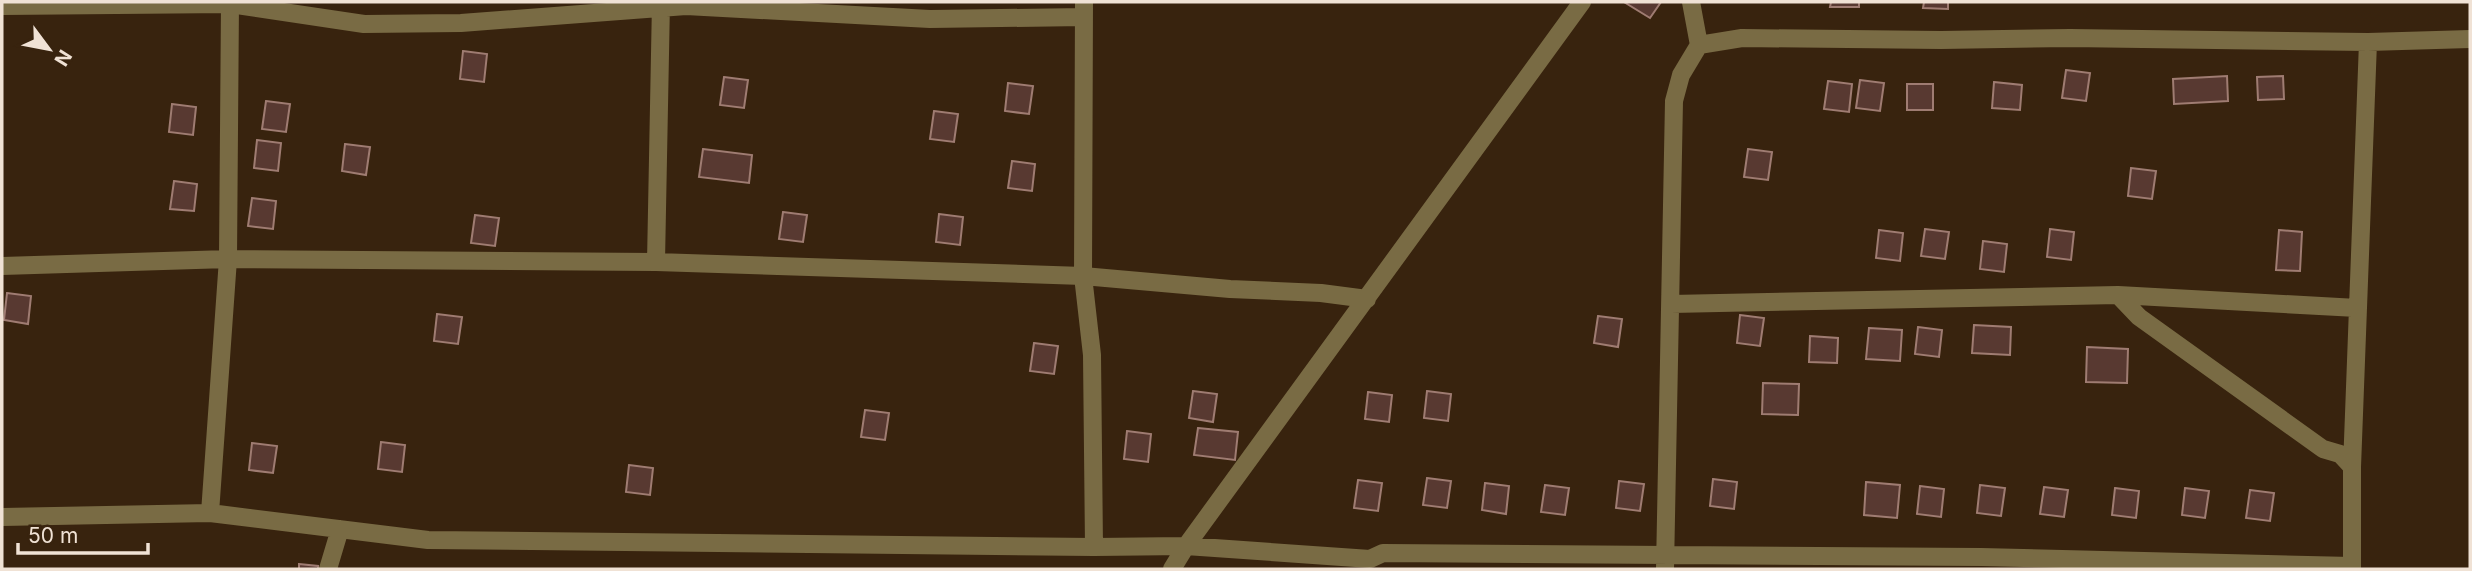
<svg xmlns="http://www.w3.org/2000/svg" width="2472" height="571" viewBox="0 0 2472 571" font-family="Inter,sans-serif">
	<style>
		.building { fill: #583931; stroke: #9f7c72; stroke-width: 2 }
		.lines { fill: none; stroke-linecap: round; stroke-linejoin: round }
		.minor { stroke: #796b44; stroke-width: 18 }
	</style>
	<rect width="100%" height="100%" fill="#38230e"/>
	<path class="building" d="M1624,2H1661L1650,18Z
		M1831,2H1859V7H1830Z
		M1924,2H1948V9L1923,8Z
		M463,51L487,54L484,82L460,79Z
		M2066,70L2090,73L2086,101L2062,98Z
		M2227,76L2228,101L2174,104L2173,79Z
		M2283,76L2284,99L2258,100L2257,77Z
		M724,77L748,80L744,108L720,105Z
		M1860,80L1884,83L1880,111L1856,108Z
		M1828,81L1852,84L1849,112L1824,109Z
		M1994,82L2022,85L2020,110L1992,108Z
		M1008,83L1033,86L1029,114L1005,111Z
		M1907,84H1933V110H1907Z
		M266,101L290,104L286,132L262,129Z
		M172,104L196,107L193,135L169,132Z
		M934,111L958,114L954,142L930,139Z
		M257,140L281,143L278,171L254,168Z
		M345,144L370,147L366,175L342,171Z
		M703,149L752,155L749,183L699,177Z
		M1748,149L1772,152L1768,180L1744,177Z
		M1012,161L1035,164L1032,191L1008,188Z
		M2131,168L2156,171L2152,199L2128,196Z
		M174,181L197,184L194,211L170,209Z
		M252,198L276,201L273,229L248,226Z
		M783,212L807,215L803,242L779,239Z
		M939,214L963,217L960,245L936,242Z
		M475,215L499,218L495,246L471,243Z
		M1925,229L1949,232L1945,259L1921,256Z
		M2050,229L2074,232L2071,260L2047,257Z
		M1879,230L1903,233L1900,261L1876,258Z
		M2279,230L2302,232L2300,271L2276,270Z
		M1983,241L2007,244L2004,272L1980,269Z
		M7,293L31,296L28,324L4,320Z
		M437,314L462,317L458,344L434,341Z
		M1740,315L1764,318L1760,346L1737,343Z
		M1598,316L1622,319L1618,347L1594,343Z
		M1974,325L2011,327L2010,355L1972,353Z
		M1918,327L1942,330L1939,357L1915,354Z
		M1869,328L1902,330L1900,361L1866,359Z
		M1810,336L1838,338L1837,363L1809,362Z
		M1034,343L1058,346L1054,374L1030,371Z
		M2087,347L2128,349L2127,383L2086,382Z
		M1763,383L1799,384L1798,415L1762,414Z
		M1193,391L1217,394L1213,422L1189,418Z
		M1427,391L1451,394L1448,421L1424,418Z
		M1368,392L1392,395L1389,422L1365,419Z
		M865,410L889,413L885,440L861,437Z
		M1198,428L1238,432L1235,460L1194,455Z
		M1127,431L1151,434L1148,462L1124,459Z
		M381,442L405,445L402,472L378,469Z
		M252,443L277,446L273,473L249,470Z
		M629,465L653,468L650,495L626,492Z
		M1427,478L1451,481L1447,508L1423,505Z
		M1713,479L1737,482L1734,509L1710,506Z
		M1358,480L1382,483L1378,511L1354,508Z
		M1619,481L1644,484L1640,511L1616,508Z
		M1866,482L1900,485L1897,518L1864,515Z
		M1485,483L1509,486L1506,514L1482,510Z
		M1545,485L1569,488L1565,515L1541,512Z
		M1980,485L2005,488L2001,516L1977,513Z
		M1920,486L1944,489L1941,517L1917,514Z
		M2044,487L2068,490L2064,517L2040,514Z
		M2115,488L2139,491L2136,518L2112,515Z
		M2185,488L2209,491L2205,518L2182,515Z
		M2250,490L2274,493L2270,521L2246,518Z
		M299,564L318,566V569H299Z"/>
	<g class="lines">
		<path class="minor" d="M1084,2L1083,276L1092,355L1094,547
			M2,6L230,4L364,24L461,23L686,6L930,19L1084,17
			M2368,42L2470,39
			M1699,45L1742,38L1941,40L2070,38L2368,42L2352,467V569
			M656,262L661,2
			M2,266L228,259L656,262L1083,276L1230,289L1321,293L1367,299
			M2118,295L2139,317L2323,449L2340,454L2352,467
			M1671,304L2118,295L2357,308
			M210,513L228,259L230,2
			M2,517L210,513L428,540L1094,547L1186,546L1370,559L1383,553L1981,557L2352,566
			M328,569L340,529
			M1172,569L1186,546L1582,2
			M1665,569L1674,101L1681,75L1699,45L1691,2"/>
	</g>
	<rect width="2472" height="571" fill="none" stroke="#f0e2d5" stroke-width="7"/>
	<g transform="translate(49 49) rotate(122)" stroke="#38230e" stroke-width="5" paint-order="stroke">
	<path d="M0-5L12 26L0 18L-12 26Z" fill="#f0e2d5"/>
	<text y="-10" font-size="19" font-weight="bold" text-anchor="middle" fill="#f0e2d5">N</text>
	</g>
	<path d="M18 543v10h130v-10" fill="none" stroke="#f0e2d5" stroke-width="3.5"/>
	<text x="28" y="543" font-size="21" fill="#f0e2d5" stroke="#38230e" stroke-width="5" paint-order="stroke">50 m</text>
</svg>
